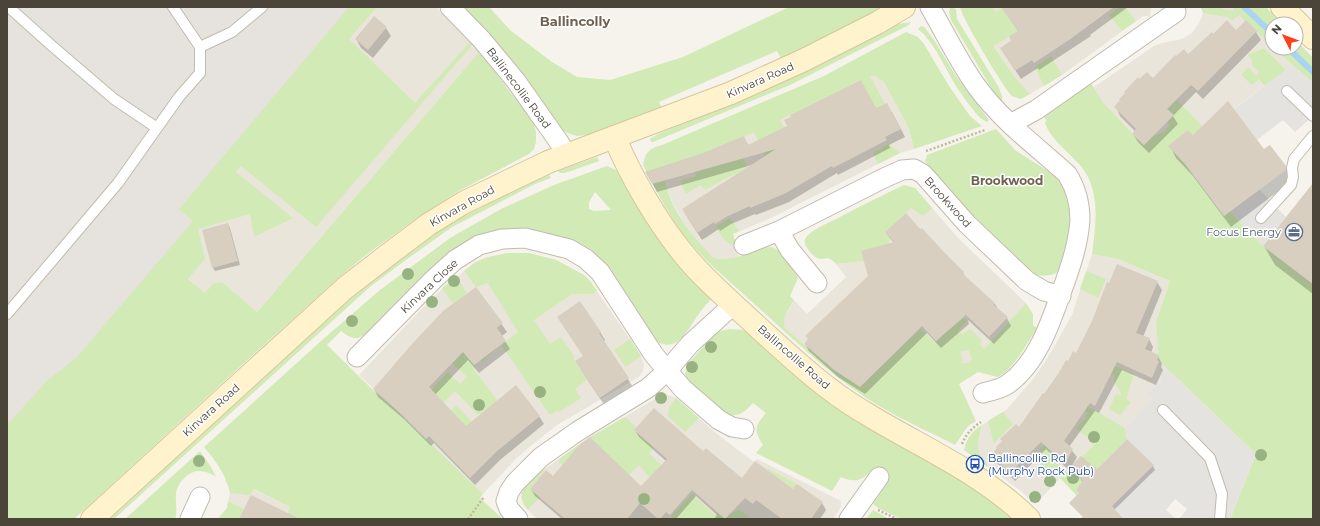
<svg xmlns="http://www.w3.org/2000/svg" width="1320" height="526" viewBox="0 0 1320 526" font-family="Montserrat,sans-serif">
	<style>
		.residential { fill: #eae5da }
		.industrial { fill: #e6e2dd }
		.green { fill: #d2eab5; fill-rule: evenodd }
		.parking { fill: #e5e3e0 }
		.shadow { fill: #0003 }
		.lines { fill: none; stroke-linecap: round; stroke-linejoin: round }
		.stream { stroke: #a9d4f2; stroke-width: 6 }
		.building { fill: #d8cfc1 }
		.lane-casing { stroke: #c2bbae; stroke-width: 12 }
		.street-casing { stroke: #c2bbae; stroke-width: 21 }
		.secondary-casing { stroke: #d6c79b; stroke-width: 24 }
		.path { stroke: #c4b79f; stroke-width: 2.5; stroke-dasharray: 2 2; stroke-linecap: butt }
		.lane { stroke: #fff; stroke-width: 10 }
		.street { stroke: #fff; stroke-width: 19 }
		.secondary { stroke: #fff3cd; stroke-width: 22 }
		.tree { fill: #97b381 }
		.labels { text-anchor: middle; dominant-baseline: central; stroke-width: 3; stroke-linejoin: round; paint-order: stroke }
		.street-label { font-size: 11px; fill: #4b4439; stroke: #fff }
		.service-label { font-size: 11px; fill: #4e5e75; stroke: #fff; text-anchor: end }
		.transit-label { font-size: 11px; fill: #164399; stroke: #fff; text-anchor: start }
		.neighbourhood-label { font-size: 12px; font-weight: bold; fill: #6e6250; stroke: #fff }
		.quarter-label { font-size: 13px; font-weight: bold; fill: #6e6250; stroke: #fff }
	</style>
	<rect width="100%" height="100%" fill="#f6f3ec"/>
	<path class="residential" d="M377,7H436L471,41L479,52L244,327L163,257Z
		M990,7H1151L1150,18L1147,16H1143L1062,75L1030,94L1014,76L985,31Z
		M1201,7H1232L1272,46V48H1274L1292,65L1161,164L1104,103L1094,87L1154,46L1162,43L1182,39L1192,33L1199,23L1203,13Z
		M870,76H875L884,82L909,129L914,149L900,153L767,220L733,234L739,257L728,259L714,258L696,240L682,220L673,203L667,188L664,166L705,152L744,136L798,112L861,80Z
		M921,195L957,237L1026,303L976,358L968,363H959L946,356L921,328L860,387L834,370L785,328L784,323L785,316L794,300L807,314L846,277L836,264L863,261L862,254L863,248Z
		M508,253H529L556,260L584,275L590,281L625,332L641,356L644,365L643,371L639,377L557,425L527,449L514,461L483,494L359,375L434,296L475,262L487,257Z
		M1092,254L1118,259L1170,281L1156,322L1161,379L1146,394L1153,399L1125,428L1116,423L1035,504L1021,491L992,470L981,457L977,449L979,440L982,425L1006,410L1015,400L1034,378L1047,359L1072,315Z
		M662,395H667L676,398L717,434L754,462L757,459L841,501V507L838,512L833,519H537L528,510L523,504L521,497L522,490L532,478L590,437Z
		M229,477L314,519H217L227,508L230,493L229,487L225,481Z"/>
	<path class="industrial" d="M7,7H377L7,439Z"/>
	<path class="green" d="M349,7H377L349,39L415,103L471,41L473,44L316,227L241,166L236,172L293,218L254,237L250,214L198,229L205,259L188,279L205,293L213,284L222,282L257,312L479,52L525,111L534,124L536,132V142L534,149L529,154L455,193L410,223L366,255L336,280L255,353L74,519H7V425L47,381L76,358L193,221L179,209Z
		M460,7H489L510,30L552,62L577,77L610,80L683,57L789,7H886L783,62L777,51L659,102L663,110L607,133L577,136L565,132L523,77Z
		M950,7L956,9L957,19L998,86L1002,96V104L993,91L951,20L949,12Z
		M960,7H992L996,12L1005,7L1033,21L994,46L1014,76L1030,94L1021,99C1018,98 1014,97 1012,96C1004,89 961,16 960,7Z
		M1119,7H1125L1136,21L1122,31L1109,15Z
		M1201,7H1220C1225,11 1229,11 1234,10L1232,7H1266L1281,24H1272V46L1239,15L1232,21L1228,17L1203,13Z
		M911,22L909,25L790,85L653,142H651L650,139L658,134L787,80L898,24Z
		M921,26L924,27L934,40L956,76L989,120L987,122C978,118 973,109 967,102C963,95 957,89 953,81C943,64 934,42 918,29Z
		M906,32L918,37L924,44L949,86L970,116L982,126L914,149L909,129L884,82L875,76H870L885,104L874,109L864,90L866,89L861,80L780,120L795,148L768,162L754,132L736,140L748,170L726,178L705,190L701,185L686,194L680,181L696,176L692,168V157L664,166C665,173 665,181 667,188C675,216 694,238 714,258C722,259 730,259 738,257C750,254 764,242 776,249C787,255 792,268 798,278L790,296L794,300C789,309 782,317 785,328L834,370L860,387L921,328L935,343L945,333L960,314L967,321L958,331L962,334L970,329L982,340L980,345L984,349L1026,303L1033,314V325L1037,328C1028,342 1013,370 998,377L978,372L959,384L976,421L968,426L955,445C924,429 891,415 862,395C821,367 785,331 749,299C725,277 699,257 680,230C666,210 654,187 643,165C645,152 650,148 662,145L824,76ZM969,350L972,360L968,363H960L962,361L961,351Z
		M1296,40L1313,58V83L1292,65L1274,48H1296Z
		M1264,48L1286,70L1265,86L1259,79L1252,85L1241,75L1248,67L1256,76L1259,72L1252,65V60L1248,55Z
		M1051,56L1062,75L1044,86L1035,67Z
		M1091,83L1104,103L1144,146C1147,143 1151,138 1154,136C1161,133 1166,132 1170,124L1164,118L1170,111L1168,108L1177,100L1206,130L1196,138L1188,130L1185,164L1224,216L1230,211L1263,246L1313,284V519H1230L1256,454L1159,361L1156,322L1170,281L1118,259L1092,254C1096,222 1102,186 1076,161C1066,150 1050,138 1045,123L1046,120L1044,117Z
		M996,129L1015,150L1051,173L1060,181L1066,193L1070,214L1069,237L1060,270C1054,277 1039,277 1030,273L981,226L959,202L925,161L927,155Z
		M889,144L900,153L878,164L873,153Z
		M597,157L599,161L565,173H560L558,171Z
		M607,166L616,170L638,206L712,298C706,305 700,311 696,318C686,333 676,353 656,341L606,265L594,253L578,243L521,230L495,231L473,237L457,249L371,330C359,340 354,341 341,331L327,345L372,389L395,409L483,494L480,498L503,519H290L288,513L290,507L254,489L250,495L230,493C227,476 215,460 204,447L321,341L380,290L450,238L501,209L554,185ZM595,192L611,210H610L594,211L589,209V202Z
		M549,174L551,178L535,184L452,227L410,257L371,286L114,519H110L311,333L368,284L450,223Z
		M904,185L915,188L932,208L923,216L911,208L885,232L891,238L887,247L878,278L864,261L836,264C826,254 826,261 817,258C813,256 807,249 805,244C804,241 805,239 807,236C815,228 826,224 836,219C858,207 881,196 904,185Z
		M730,218L739,231L733,234L736,245C725,245 721,235 716,227Z
		M508,253H529L556,260L584,275L590,281L597,291L593,294H572L534,320L550,344L561,337L575,357L573,358L587,380L575,389L581,398L559,412L558,410L550,415L501,345L518,332L488,283L476,287L464,271C480,258 489,257 508,253Z
		M1086,271L1106,279L1098,298L1080,289Z
		M456,277L467,293L453,304L442,288Z
		M730,329L743,330L757,340L973,485L1015,519H902L880,509L873,504L888,482L870,472C860,482 853,482 841,477L832,491L756,453L763,445C753,430 755,426 766,413L753,403C745,412 740,416 728,415L688,382L685,374L687,365L714,335L720,331Z
		M630,339L641,356L626,367L614,350Z
		M498,347L482,362L473,351L467,357L476,368L474,370L498,401L478,415L455,391L442,404L431,390L448,372L460,384L467,377L452,363L461,354L456,348Z
		M1111,364L1134,374L1126,399L1131,402L1120,415L1109,409L1116,394L1121,396V393L1114,382L1115,375L1108,371Z
		M676,398L699,418L685,432L668,416L669,408Z
		M1082,403L1125,428L1127,439L1076,490L1079,493L1077,496L1060,478L1096,443L1075,428L1086,418L1085,416L1088,413L1079,407Z
		M456,405L472,422L458,435L442,420Z
		M1003,412L1013,424L994,443L988,421Z
		M625,417L636,427L634,430L654,448L649,453L663,467L651,479L639,465L629,475L604,451L583,474L562,465L558,460L578,445L586,452L597,443L590,437Z
		M982,425C976,451 975,450 992,470L964,450C967,438 971,432 982,425Z
		M1045,444L1068,457L1051,475L1039,463L1043,460L1044,454L1040,450Z
		M200,451L211,467L216,477C210,473 205,471 198,471C187,472 177,484 176,494C175,503 178,511 175,519H125Z
		M752,465L765,473L768,469L797,484C789,495 775,497 766,508L763,505L765,503L766,485L747,471Z
		M547,468L530,488L540,497L528,510C512,489 531,480 547,468Z
		M692,494L715,515L721,508L729,514L739,510L749,516L746,519H717L714,517L712,519H674L671,516Z
		M228,501L244,509L239,519H224L220,517L227,508Z
		M873,510L886,517V519H866Z"/>
	<path class="parking" d="M1292,65L1313,83V116L1295,132L1283,120L1257,140L1229,113Z
		M1259,189L1286,217L1263,246L1230,211Z
		M1159,361L1256,454L1230,519H1179L1187,509L1175,499L1166,510L1176,519H1120L1122,516L1112,506L1153,465L1127,439L1125,428L1152,399L1146,394L1161,379Z"/>
	<path class="shadow" d="M1002,7H1128L1090,35L1091,36L1039,70L1038,68L1021,79L1006,56L1012,41L1018,31Z
		M1246,22L1256,32L1261,40L1203,99L1196,92L1173,116L1178,124L1149,153L1138,142L1133,134L1135,131L1120,116L1116,107L1139,80L1153,79L1188,55L1213,35L1236,31Z
		M386,28L391,36L373,58L361,48L356,39Z
		M876,109L892,112L905,137L889,145L890,148L838,175L837,173L789,202L756,215L755,214L731,224L720,231L719,229L702,240L687,217L752,165L657,192L646,172L703,154L744,138L749,146Z
		M1170,146L1263,151L1285,167L1292,179V181L1231,227L1193,176L1176,158Z
		M1313,184V294L1275,265L1264,246Z
		M228,224L230,228L240,265L215,271L213,268Z
		M886,233L963,273L966,278L995,304L998,309L1007,318L1011,326L994,344L968,320L969,324L941,348L927,333L865,394L838,377L809,351L805,344L869,276L894,243Z
		M1157,282L1162,290L1143,337L1149,339L1153,347L1151,353L1158,356L1162,364L1161,367L1163,370L1156,385L1122,370L1099,413L1095,411L1069,447L1077,457L1073,464L1097,470L1153,466L1155,470L1114,510L1122,519H1081L1083,517L1071,503L1080,494L1077,490L1084,483L1071,469L1070,471L1046,449L1015,481L997,463L992,455L1019,428L1068,362L1076,354Z
		M476,288L507,332L502,336L510,349L479,373L468,360L434,396L466,427L539,416L544,424L500,460L475,485L434,443L431,446L405,420L378,397L374,389Z
		M580,302L600,332L605,340L603,342L633,387L605,406L581,370L584,356Z
		M635,430L703,453L742,480L793,491L797,485L822,503L826,510L820,519H714L717,515L696,496L676,519H562L535,496L531,489L553,478L641,487L666,461L639,437Z"/>
	<g class="lines">
		<path class="stream" d="M1244,7L1272,33
			M1288,48L1313,72"/>
	</g>
	<path class="building" d="M1001,7H1114L1069,40L1034,63L1032,60L1015,71L1000,48L1011,41L1009,36L1018,31Z
		M374,16L387,27L368,50L355,39Z
		M1227,20L1236,30L1246,20L1257,31L1198,91L1191,85L1167,109L1174,115L1144,145L1132,134L1136,129L1114,107L1120,100L1119,99L1125,93L1124,92L1138,77L1139,79L1147,72L1153,78L1175,55L1176,56L1184,49L1188,54L1212,32L1213,34Z
		M861,80L876,108L887,103L901,129L885,137L887,140L833,168L832,166L784,194L750,208V206L726,217L715,224L714,222L697,233L682,209L776,149L652,184L645,172L703,153L744,136L748,145L787,126L784,120L791,117L790,115Z
		M1228,101L1264,149L1270,145L1286,166V170L1224,216L1185,164L1168,146L1188,130L1193,135Z
		M1313,183V284L1263,246Z
		M906,213L920,229L922,228L943,251L964,272L963,274L995,303L994,305L1008,317L989,337L965,314V316L936,341L922,326L860,387L833,369L804,344L808,339L805,336L868,276L861,251L894,242L885,232Z
		M228,223L238,261L212,268L202,230Z
		M1117,264L1158,281L1136,333L1150,338L1145,349L1159,355L1157,360L1159,361L1152,378L1117,362L1095,406L1090,403L1064,441L1073,449L1065,464L1041,442L1010,473L991,455L997,448L996,447L1002,441L1000,439L1016,424L1019,427L1043,393L1044,394L1058,374L1066,360L1068,361L1073,351L1076,353L1092,321L1107,282L1109,283Z
		M476,287L503,323L497,328L506,341L474,365L463,352L429,387L466,426L516,385L540,416L496,452L470,478L429,436L426,439L399,412L373,389L412,344L443,311Z
		M580,301L601,332L599,333L629,378L600,398L575,361L583,356L557,317Z
		M654,408L703,451L706,448L742,478L755,461L793,489L797,484L823,502L811,519H782L756,500L753,504L745,498L725,519L692,490L670,515L666,512L660,519H658L640,503L627,519H565L530,489L546,470L553,476L581,443L590,437L641,486L667,459L634,430Z
		M1127,439L1154,465L1112,506L1124,519H1085L1069,503L1079,493L1076,490L1083,481L1069,468L1081,456L1097,469Z
		M251,495L300,519H239Z"/>
	<g class="lines">
		<defs>
			<path id="lane" d="M12,10L51,45L114,99L157,128
				M200,47L232,32L262,7
				M1287,91L1313,116
				M1261,218L1291,185L1293,177L1292,168L1294,159L1313,136
				M7,314L118,183L179,97L200,73V47L173,7
				M1163,410L1210,458L1222,494L1220,519"/>
			<path id="street" d="M450,7L482,40L516,81L559,142L566,155
				M930,7C945,33 959,62 977,87C1002,121 1036,146 1067,174C1076,188 1080,203 1080,220C1078,247 1069,271 1060,296C1049,327 1036,364 1008,384C1001,389 991,391 983,393
				M1010,124L1036,110L1176,12
				M779,231L790,250L817,283
				M744,245L779,231L884,178L902,170L914,169L923,174L967,224L1027,281L1044,291L1061,296
				M357,357L433,280L455,260L479,245L502,239L525,238L569,249L586,259L600,272L654,355L683,389L719,420L732,427L744,429
				M190,519L200,497
				M518,519L509,509L506,501L509,492L515,483L541,457L578,431L648,388L667,371L690,344L734,304
				M849,519L879,477"/>
			<path id="secondary" d="M1282,7L1313,38
				M615,138C630,175 657,221 682,252C705,281 735,305 761,330C793,359 825,389 862,411C918,446 982,472 1029,519
				M92,519L345,288L389,254L429,224L463,203L548,162L731,93L804,60L877,23L904,7"/>
		</defs>
		<use href="#lane" class="lane-casing"/>
		<use href="#street" class="street-casing"/>
		<use href="#secondary" class="secondary-casing"/>
		<path class="path" d="M926,151L985,130
			M962,444C966,434 972,428 981,422
			M878,510L897,519
			M468,519L484,497"/>
		<use href="#lane" class="lane"/>
		<use href="#street" class="street"/>
		<use href="#secondary" class="secondary"/>
	</g>
	<g class="tree">
		<circle cx="408" cy="274" r="6"/>
		<circle cx="454" cy="281" r="6"/>
		<circle cx="432" cy="302" r="6"/>
		<circle cx="352" cy="321" r="6"/>
		<circle cx="711" cy="347" r="6"/>
		<circle cx="692" cy="367" r="6"/>
		<circle cx="540" cy="392" r="6"/>
		<circle cx="661" cy="398" r="6"/>
		<circle cx="479" cy="405" r="6"/>
		<circle cx="1094" cy="437" r="6"/>
		<circle cx="1261" cy="455" r="6"/>
		<circle cx="199" cy="461" r="6"/>
		<circle cx="1073" cy="478" r="6"/>
		<circle cx="1050" cy="481" r="6"/>
		<circle cx="1035" cy="497" r="6"/>
		<circle cx="644" cy="499" r="6"/>
	</g>
	<defs>
		<symbol id="office-ring" viewBox="-11 -11 22 22"><circle r="9.5" fill="#fff" stroke="#5c6f8a" stroke-width="1.5"/><path d="M-6-3h4V-5.5h4V-3h4V5H-6ZM-1-4.5V-3h2v-1.5ZM-6 0V1H6V0Z" fill="#5c6f8a"/></symbol>
		<symbol id="bus-ring" viewBox="-11 -11 22 22"><circle r="9.5" fill="#fff" stroke="#1a4fb4" stroke-width="1.5"/><path d="M-5-6H5V4H4V6H2V4H-2V6H-4V4H-5ZM-3.5-4V0h7V-4ZM-3.5 1.2v1.5H-2V1.2ZM2 1.2v1.5H3.5V1.2Z" fill="#1a4fb4"/></symbol>
	</defs>
	<g fill-rule="evenodd">
		<use href="#office-ring" x="1284" y="222" width="20" height="20"/>
		<use href="#bus-ring" x="965" y="454" width="20" height="20"/>
	</g>
	<g class="labels">
		<g class="street-label">
			<text transform="translate(760 80) rotate(-24)">Kinvara Road</text>
			<text transform="translate(519 88) rotate(53)">Ballinecollie Road</text>
			<text transform="translate(948 202) rotate(48)">Brookwood</text>
			<text transform="translate(462 206) rotate(-29)">Kinvara Road</text>
			<text transform="translate(429 286) rotate(-43)">Kinvara Close</text>
			<text transform="translate(794 357) rotate(41)">Ballincollie Road</text>
			<text transform="translate(211 410) rotate(-42)">Kinvara Road</text>
		</g>
		<g class="service-label">
			<text x="1281" y="232">Focus Energy</text>
		</g>
		<g class="transit-label">
			<text x="988" y="458">Ballincollie Rd<tspan x="988" dy="13">(Murphy Rock Pub)</tspan></text>
		</g>
		<g class="neighbourhood-label">
			<text x="1007" y="180">Brookwood</text>
		</g>
		<g class="quarter-label">
			<text x="575" y="21">Ballincolly</text>
		</g>
	</g>
	<rect width="1320" height="526" fill="none" stroke="#4b4439" stroke-width="16"/>
	<g transform="translate(1284 36) rotate(312)"><circle r="19" fill="#ffffff" stroke="#b7b4b0"/>
	<path d="M0-3L7 15L0 10L-7 15Z" fill="#fc3f1d"/>
	<text y="-6" font-size="11" font-weight="bold" text-anchor="middle" fill="#4b4439">N</text>
	</g>
</svg>
